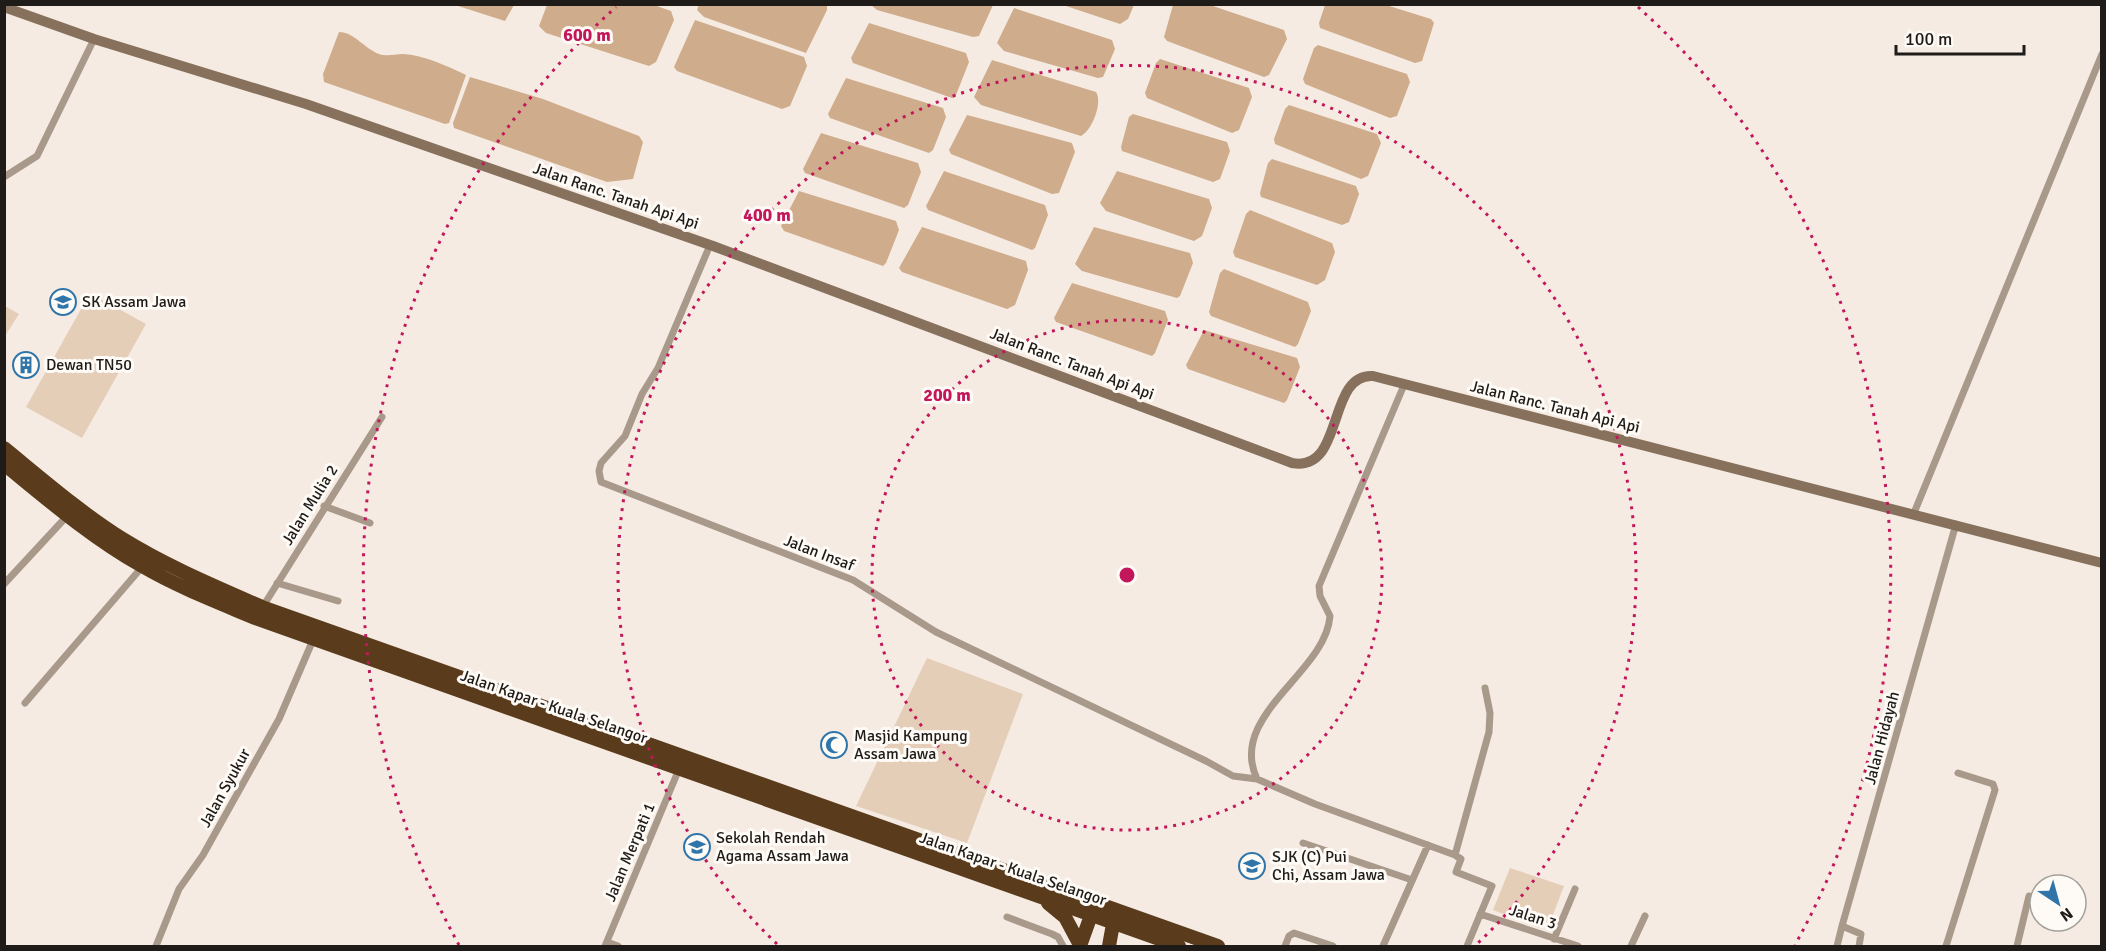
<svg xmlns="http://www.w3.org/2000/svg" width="2106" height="951" viewBox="0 0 2106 951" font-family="Signika,sans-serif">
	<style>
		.green { fill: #e5ceb8 }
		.water { fill: #cfac8b }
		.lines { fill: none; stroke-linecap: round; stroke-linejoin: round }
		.street { stroke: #a9998b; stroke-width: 7 }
		.secondary { stroke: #87715c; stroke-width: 10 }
		.highway { stroke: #5a3c1d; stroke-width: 14 }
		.ring { fill: none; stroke: #c2185b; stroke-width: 3; stroke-dasharray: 3 6 }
		.labels { text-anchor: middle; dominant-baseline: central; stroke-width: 6; stroke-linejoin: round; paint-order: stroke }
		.street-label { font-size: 16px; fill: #1e1b18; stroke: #fefaf6 }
		.poi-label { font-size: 16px; fill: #1e1b18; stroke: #fefaf6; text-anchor: start }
		.centre { fill: #c2185b; stroke: #fefaf6; stroke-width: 3 }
		.ring-label { font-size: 18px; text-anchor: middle; font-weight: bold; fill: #c2185b; stroke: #fefaf6; stroke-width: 6; stroke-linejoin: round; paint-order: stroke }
	</style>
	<rect width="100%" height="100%" fill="#f5ebe2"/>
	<path class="green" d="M90,293L146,324L82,438L26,407Z
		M5,306L19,314L5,336Z
		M927,658L1023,694L967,843L856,806Z
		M1510,868L1564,886L1551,920L1540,928L1493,910Z"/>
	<path class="water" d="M699,4H827V10L806,53L704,17L697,10Z
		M1207,4L1284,30L1287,39L1269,75L1264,77L1167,41L1164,37L1173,5Z
		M455,5H514L505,21Z
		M547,5L651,4L671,11L674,20L656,62L649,66L546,33L539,26Z
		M871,5H993L979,36L973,37L877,10Z
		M1063,5H1134L1128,19L1120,24Z
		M1386,5L1431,19L1434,23L1422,61L1415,63L1320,28L1319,23L1325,5Z
		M1014,8L1112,40L1115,49L1103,77L1098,78L1004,51L997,43Z
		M695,20L804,57L807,66L790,106L782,109L677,71L674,67Z
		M869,23L966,53L969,62L956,95L952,98L853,63L851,58Z
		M339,32C354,32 365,49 379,54C388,57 395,54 403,54C424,55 447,66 466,75L449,123L445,124L324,82L323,74Z
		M1318,45L1407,74L1410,82L1397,116L1390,118L1305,84L1303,79L1314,48Z
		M1160,59L1249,88L1252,97L1239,130L1232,133L1147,98L1145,93L1156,63Z
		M992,60L1096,92C1103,102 1092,131 1081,136L981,105L974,97Z
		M470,77L543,99L639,136L643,142L633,179L607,182L454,128L453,123Z
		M846,78L943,108L946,117L933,150L929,153L830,118L828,114Z
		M1289,105L1377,134L1381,143L1368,176L1361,179L1275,144L1274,139L1285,109Z
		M1133,114L1227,142L1230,151L1220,179L1213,182L1122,151L1121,147L1129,117Z
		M967,115L1072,143L1075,152L1059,193L1052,194L951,154L949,150Z
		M821,133L918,163L921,172L908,205L904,208L805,173L803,169Z
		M1272,159L1356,186L1359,194L1349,222L1342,225L1261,197L1260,193L1268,163Z
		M944,171L1045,205L1048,215L1035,248L1032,250L928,210L926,206Z
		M1117,171L1209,199L1212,208L1202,236L1194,241L1106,211L1100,203Z
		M799,191L896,221L899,230L886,263L883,266L784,231L781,226Z
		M1250,210L1332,243L1335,252L1325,280L1317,285L1235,257L1233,252L1246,214Z
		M922,227L1026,261L1028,270L1015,305L1007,309L902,272L899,268Z
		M1094,227L1190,253L1193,263L1180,296L1177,298L1082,271L1075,264Z
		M1224,269L1308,302L1311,311L1298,344L1295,347L1211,316L1209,312L1220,273Z
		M1072,283L1165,311L1168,320L1155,353L1152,356L1056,322L1054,318Z
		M1204,330L1297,358L1300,367L1287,400L1284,403L1188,369L1186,365Z"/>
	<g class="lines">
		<path class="street" d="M4,177L37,156L94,39
			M710,245L658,368L642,394L625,436L601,463L599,471L601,482L853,580L936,632L1206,761L1233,776L1257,779L1315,804L1455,855L1461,859L1456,872L1492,886L1467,946
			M324,506L370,523
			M1914,513L2102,54
			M277,583L338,601
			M4,584L68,515
			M262,608L382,417
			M25,703L142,567
			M1257,779C1227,715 1326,673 1330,616L1320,596L1319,586L1404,385
			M1303,843L1412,880
			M1455,855L1489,732L1490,713L1485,688
			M1480,914L1578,946
			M1007,917L1052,934L1058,937L1063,946
			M1554,939L1575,889
			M607,942L618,946
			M156,946L179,889L203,855L279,719L313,640
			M605,946L679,769
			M1285,946L1289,936L1294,933L1333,946
			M1383,946L1428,845
			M1631,946L1645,916
			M1837,946L1842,926
			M1859,946L1861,934L1842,926L1956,524
			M1946,946L1995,790L1993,784L1958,773
			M2017,946L2029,896"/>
		<path class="secondary" d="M4,7L94,39L306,104L713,246L1292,463C1345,473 1326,373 1373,376L2102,563"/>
		<path class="highway" d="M4,448C42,479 80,512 121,538C166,566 214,586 262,607L1218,946
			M4,464C48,500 92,538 142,566C178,587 217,602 255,618L1179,946
			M1048,903L1065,917L1080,945
			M1080,946L1094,907
			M1109,946L1115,913"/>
	</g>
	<g class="ring">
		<circle cx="1127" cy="575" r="255"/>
		<path d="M777 944A509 509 0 1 1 1477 944"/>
		<path d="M459 945A764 764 0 0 1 616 7M1638 7A764 764 0 0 1 1795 945"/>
	</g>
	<defs>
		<symbol id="school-ring" viewBox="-11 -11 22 22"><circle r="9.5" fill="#fefaf6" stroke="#3075aa" stroke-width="1.5"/><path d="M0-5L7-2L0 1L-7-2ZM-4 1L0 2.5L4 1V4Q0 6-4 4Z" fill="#3075aa"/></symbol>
		<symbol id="building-ring" viewBox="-11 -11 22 22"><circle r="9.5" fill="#fefaf6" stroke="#3075aa" stroke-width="1.5"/><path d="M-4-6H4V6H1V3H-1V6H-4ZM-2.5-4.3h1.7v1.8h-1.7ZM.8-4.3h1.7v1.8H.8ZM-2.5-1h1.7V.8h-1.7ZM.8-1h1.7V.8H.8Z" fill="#3075aa"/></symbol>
		<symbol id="mosque-ring" viewBox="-11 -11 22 22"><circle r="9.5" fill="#fefaf6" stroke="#3075aa" stroke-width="1.5"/><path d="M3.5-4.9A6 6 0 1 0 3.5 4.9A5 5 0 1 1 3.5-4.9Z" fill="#3075aa"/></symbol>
	</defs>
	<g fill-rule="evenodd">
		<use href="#school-ring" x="48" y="287" width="30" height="30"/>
		<use href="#building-ring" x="11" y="350" width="30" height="30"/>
		<use href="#mosque-ring" x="819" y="730" width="30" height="30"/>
		<use href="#school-ring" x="682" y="832" width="30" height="30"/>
		<use href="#school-ring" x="1237" y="851" width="30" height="30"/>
	</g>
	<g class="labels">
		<g class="street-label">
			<text transform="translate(616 196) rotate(19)">Jalan Ranc. Tanah Api Api</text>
			<text transform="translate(1072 364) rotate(21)">Jalan Ranc. Tanah Api Api</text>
			<text transform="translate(1555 407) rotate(14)">Jalan Ranc. Tanah Api Api</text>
			<text transform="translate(310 505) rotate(-58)">Jalan Mulia 2</text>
			<text transform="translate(819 553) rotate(21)">Jalan Insaf</text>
			<text transform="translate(554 707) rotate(19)">Jalan Kapar - Kuala Selangor</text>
			<text transform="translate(1882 738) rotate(-75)">Jalan Hidayah</text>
			<text transform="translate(225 788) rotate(-61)">Jalan Syukur</text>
			<text transform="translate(630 852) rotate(-67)">Jalan Merpati 1</text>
			<text transform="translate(1013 869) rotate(19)">Jalan Kapar - Kuala Selangor</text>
			<text transform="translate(1533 917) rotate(18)">Jalan 3</text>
		</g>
		<g class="poi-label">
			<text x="82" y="302">SK Assam Jawa</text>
			<text x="46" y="365">Dewan TN50</text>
			<text x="854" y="736">Masjid Kampung<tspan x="854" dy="18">Assam Jawa</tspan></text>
			<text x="716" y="838">Sekolah Rendah<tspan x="716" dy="18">Agama Assam Jawa</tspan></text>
			<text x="1272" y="857">SJK (C) Pui<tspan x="1272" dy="18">Chi, Assam Jawa</tspan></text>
		</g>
	</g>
	<circle cx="1127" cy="575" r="9" class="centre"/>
	<g class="ring-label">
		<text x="587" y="41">600 m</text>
		<text x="767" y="221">400 m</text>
		<text x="947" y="401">200 m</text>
	</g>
	<rect width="2106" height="951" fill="none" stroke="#1e1b18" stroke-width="12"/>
	<g transform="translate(2058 903) rotate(144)"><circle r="28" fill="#fefaf6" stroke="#a4a19d" stroke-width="1.5"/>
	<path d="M0-4.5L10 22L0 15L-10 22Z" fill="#3075aa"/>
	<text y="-9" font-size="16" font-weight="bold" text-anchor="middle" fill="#1e1b18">N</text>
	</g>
	<path d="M1896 45v9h128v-9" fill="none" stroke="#1e1b18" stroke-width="3"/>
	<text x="1905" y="45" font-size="18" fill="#1e1b18" stroke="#fefaf6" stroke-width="4.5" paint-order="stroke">100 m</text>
</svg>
